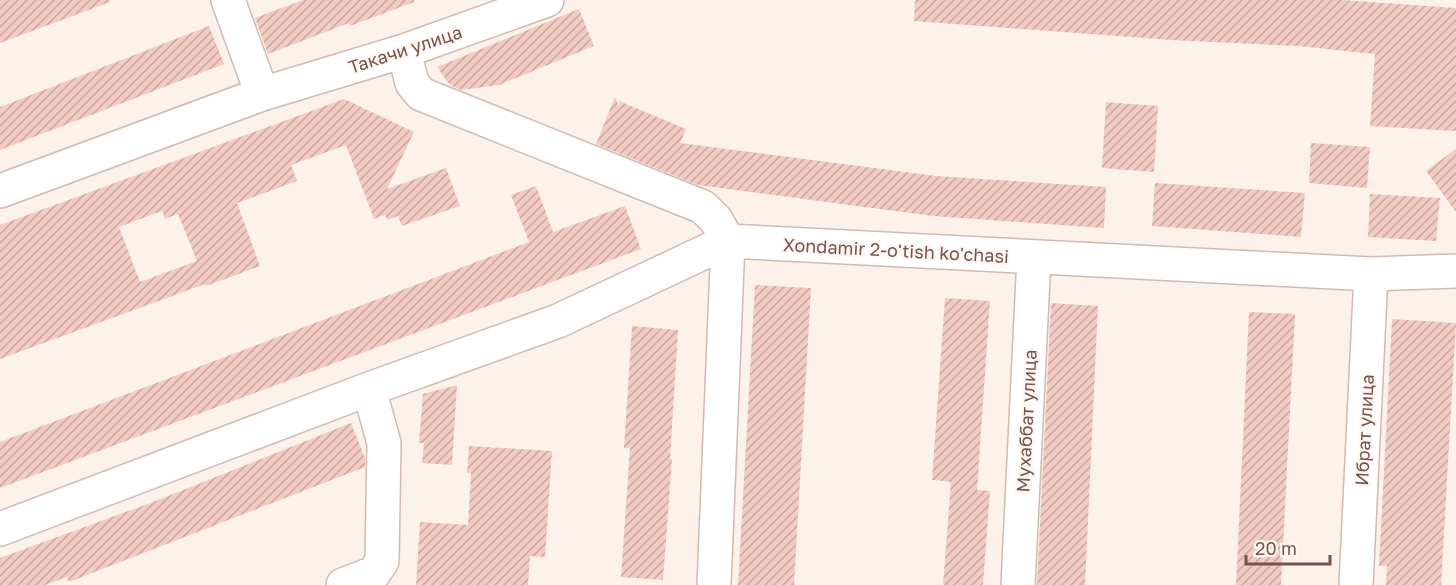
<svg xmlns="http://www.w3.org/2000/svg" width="1456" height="585" viewBox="0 0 1456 585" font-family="'Golos Text',sans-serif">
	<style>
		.building { fill: url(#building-hatch); fill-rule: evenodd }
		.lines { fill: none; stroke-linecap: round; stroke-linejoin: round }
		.minor-casing { stroke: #d2bab2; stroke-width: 36 }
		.minor { stroke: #fff; stroke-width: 33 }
		.labels { text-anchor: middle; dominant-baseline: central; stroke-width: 4.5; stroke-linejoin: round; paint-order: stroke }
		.street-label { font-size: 18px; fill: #78534d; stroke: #fff7f1 }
	</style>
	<defs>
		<pattern id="building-hatch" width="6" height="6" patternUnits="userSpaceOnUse" patternTransform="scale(1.5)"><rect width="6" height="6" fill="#f2cbc2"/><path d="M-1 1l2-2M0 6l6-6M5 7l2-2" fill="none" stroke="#c9a7a0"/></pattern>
	</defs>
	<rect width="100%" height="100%" fill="#fdf2ea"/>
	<path class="building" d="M0,0H110V2L0,43Z
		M303,0H414V2L350,26L349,23L268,54L255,18Z
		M915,0H1341L1456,8V131L1370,126L1375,54L1298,46L1171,40L914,21Z
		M579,9L594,46L499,85L461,90L450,85L437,67Z
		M209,26L224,64L0,150V107Z
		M615,97L619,107V101L686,129L680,143L936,176L1106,187L1104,228L933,216L698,185L596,144Z
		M344,99L414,132L387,189L446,168L460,206L402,226L398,216L387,220L385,215L374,219L346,145L291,165L297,181L237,203L260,266L206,286L205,284L0,359V225ZM162,211L165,219L178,214L197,261L140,282L119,227Z
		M1106,102L1158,106L1154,172L1102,168Z
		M1311,143L1370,147L1367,188L1309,183Z
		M1456,149V212L1426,171Z
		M1155,183L1305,193L1301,237L1152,226Z
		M536,186L553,232L625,206L641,249L0,488V442L529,242L511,195Z
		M1370,194L1440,198L1436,241L1368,237Z
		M755,285L811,288L794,585H738Z
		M945,298L990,301L977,490L990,491L983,585H943L951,482L932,480Z
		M1051,303L1098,306L1085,585H1037Z
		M1249,312L1295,314L1281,585H1236Z
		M1392,319L1456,323L1441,585H1386L1387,566H1379Z
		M632,326L678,330L670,459H672L663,580L621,577L630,448H624Z
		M457,385L452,465L422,463L424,443H419L423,394Z
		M351,423L365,458V467L69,582L67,577L45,585H0V558L153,502Z
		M469,446L552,451L545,557L530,556L528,585H416L420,522L468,525L471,473H467Z"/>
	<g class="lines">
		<defs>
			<path id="minor" d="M228,0L262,94
				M404,51L412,83L421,94L703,207L716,220L728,241L1371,274L1456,271
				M0,191L262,94L404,51L547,0
				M0,529L369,389L558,321L728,241L714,585
				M343,585L374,573L382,561L384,443L369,389
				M1018,585L1034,257
				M1356,585L1371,274"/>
		</defs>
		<use href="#minor" class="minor-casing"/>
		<use href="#minor" class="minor"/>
	</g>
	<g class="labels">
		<g class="street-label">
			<text transform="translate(405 49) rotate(-18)">Такачи улица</text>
			<text transform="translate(896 250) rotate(3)">Xondamir 2-o'tish ko'chasi</text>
			<text transform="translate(1026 421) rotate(-87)">Мухаббат улица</text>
			<text transform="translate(1364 430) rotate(-87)">Ибрат улица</text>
		</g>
	</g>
	<path d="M1246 555v9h84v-9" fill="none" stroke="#78534d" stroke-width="3"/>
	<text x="1255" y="555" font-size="18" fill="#78534d" stroke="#fff7f1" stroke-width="4.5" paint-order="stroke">20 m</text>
</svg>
